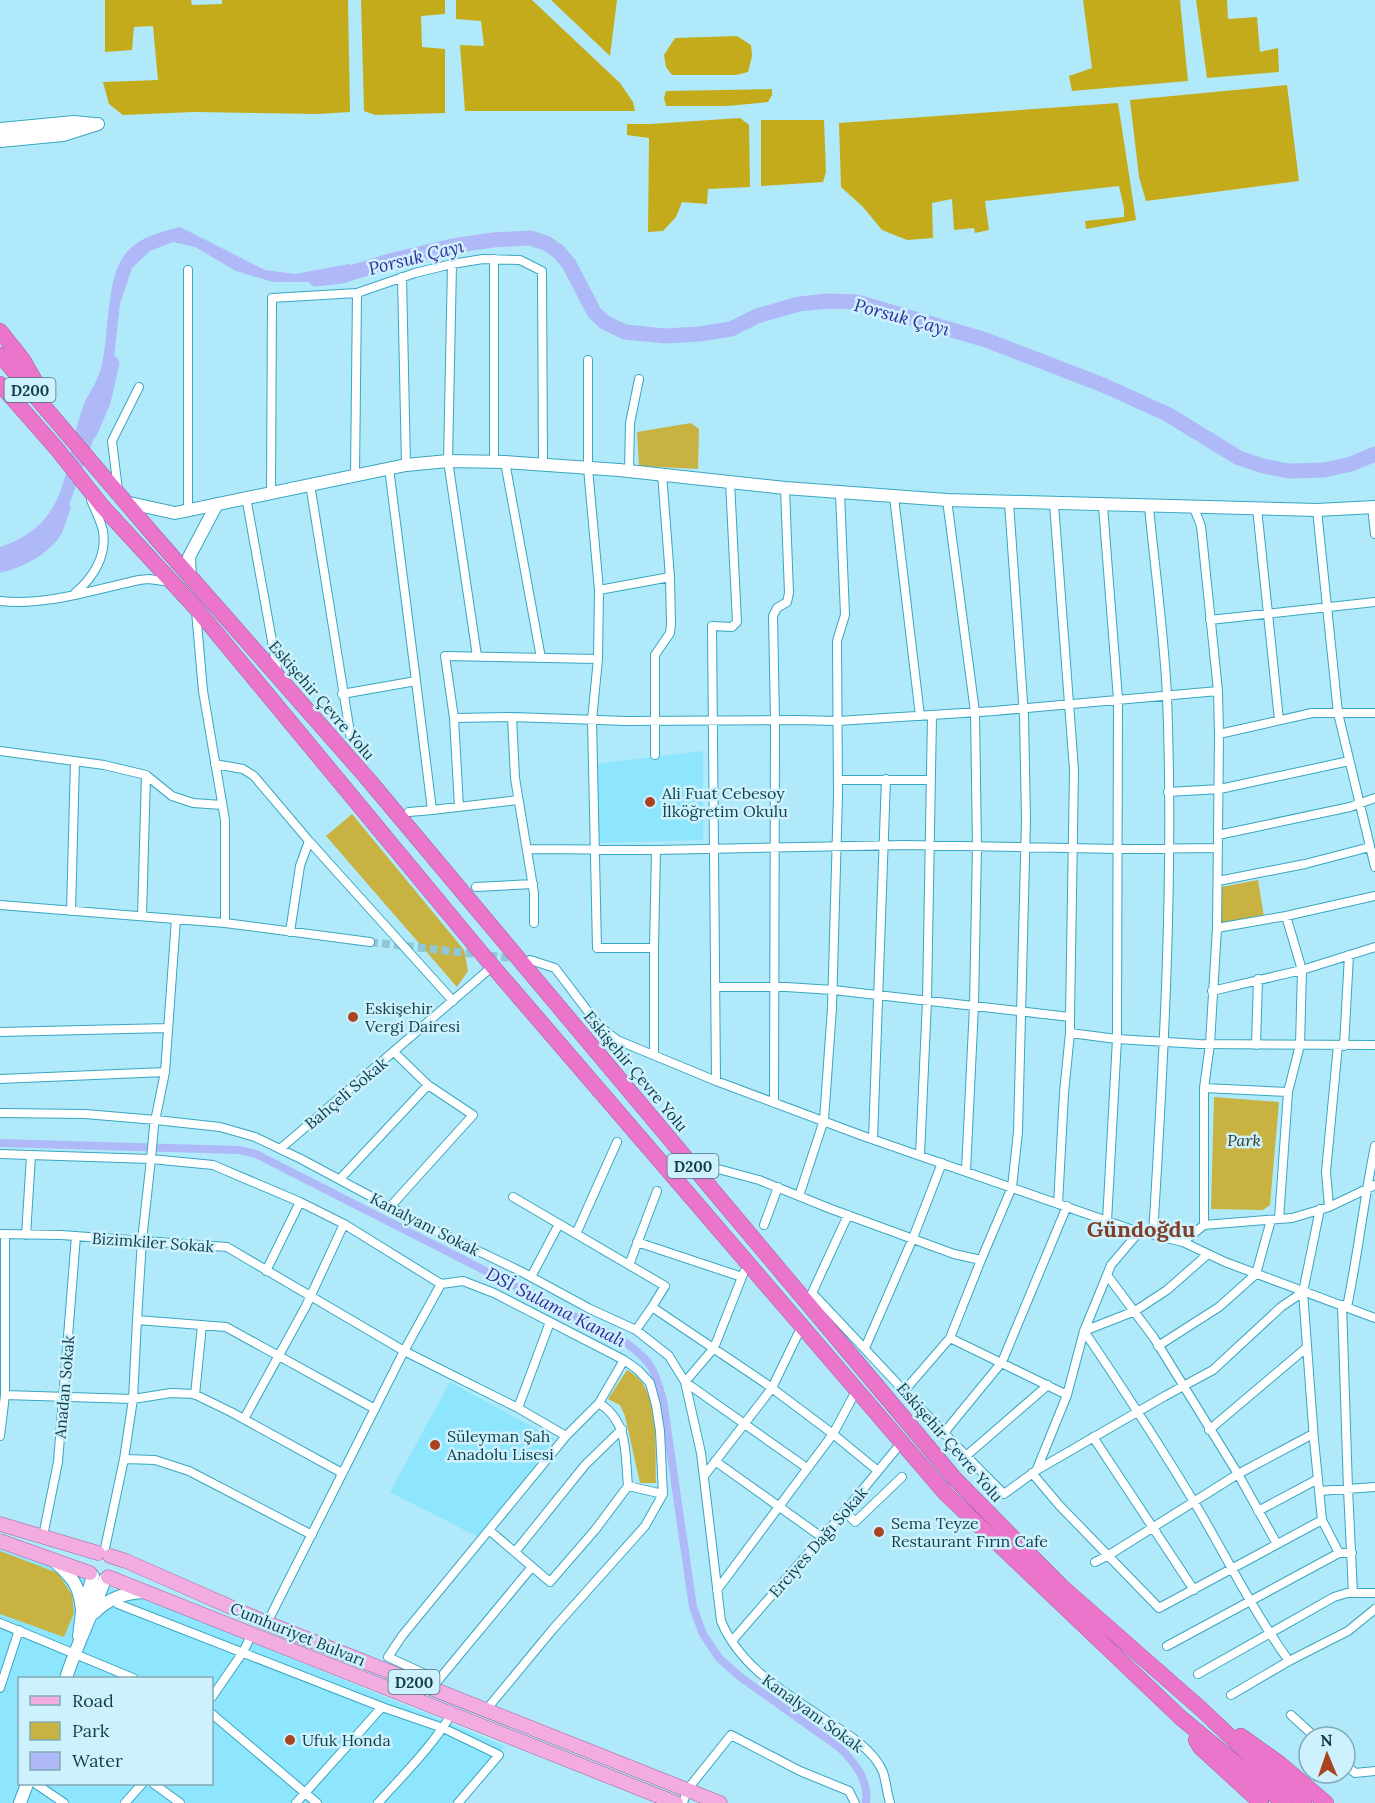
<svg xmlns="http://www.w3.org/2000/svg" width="1375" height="1803" viewBox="0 0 1375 1803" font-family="Lora,serif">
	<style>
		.built { fill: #8de5fe; fill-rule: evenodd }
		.green { fill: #c8b342 }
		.forest { fill: #c4ab1b }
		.water { fill: #b0b9f7 }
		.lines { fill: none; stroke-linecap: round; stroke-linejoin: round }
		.canal { stroke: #b0b9f7; stroke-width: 8 }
		.river { stroke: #b0b9f7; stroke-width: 15 }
		.street-tunnel { stroke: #90c7d7; stroke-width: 8; stroke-dasharray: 8 4; stroke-linecap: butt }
		.street-casing { stroke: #39a6c1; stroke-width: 10 }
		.secondary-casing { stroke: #39a6c1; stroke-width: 14 }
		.primary-casing { stroke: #9e629e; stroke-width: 15 }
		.highway-casing { stroke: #9e629e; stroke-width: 16 }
		.street { stroke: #fff; stroke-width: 8 }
		.secondary { stroke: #fff; stroke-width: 12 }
		.primary { stroke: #f2ace0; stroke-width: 14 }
		.highway { stroke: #ea75cb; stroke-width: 15 }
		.poi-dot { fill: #aa4320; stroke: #cdf2fe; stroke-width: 2 }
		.labels { text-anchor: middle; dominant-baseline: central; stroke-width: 5; stroke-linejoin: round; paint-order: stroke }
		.shield { fill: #cdf2fe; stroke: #49747f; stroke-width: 1.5 }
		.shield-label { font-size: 15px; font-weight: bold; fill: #103e49 }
		.street-label { font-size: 16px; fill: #103e49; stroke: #cdf2fe }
		.poi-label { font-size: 16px; fill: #103e49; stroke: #cdf2fe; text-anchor: start }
		.park-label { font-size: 16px; font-style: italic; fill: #36311c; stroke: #cdf2fe }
		.water-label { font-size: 18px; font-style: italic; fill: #352a9e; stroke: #cdf2fe }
		.district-label { font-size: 22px; font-weight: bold; fill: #803d27; stroke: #cdf2fe }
	</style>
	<rect width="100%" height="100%" fill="#b0e9fa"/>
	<path class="built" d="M703,751V840L598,843L594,764Z
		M450,1382L555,1439L478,1537L390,1492Z
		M0,1550L74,1574L185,1615L505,1746L456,1803H0ZM20,1678H212V1784H20Z"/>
	<path class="green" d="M691,423L699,429L698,469L639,466L637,432Z
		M352,814L464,950L468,971L457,987L326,836Z
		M1258,880L1264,917L1220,928L1221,887Z
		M1214,1097L1279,1102L1270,1205L1263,1210L1211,1209Z
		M627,1370C663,1387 654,1449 656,1483H640L625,1416L620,1405L608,1399Z
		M0,1551L58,1573L72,1595L74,1613L64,1637L0,1614Z"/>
	<path class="forest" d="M105,0H191L192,5L222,4V0H348L350,112L318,114L194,112L123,115L109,104L103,82L158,80L153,26L134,27L132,50L105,52Z
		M361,0H445V14L421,16L422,47L445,49V113L375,115L364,111Z
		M456,0H532L620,83L633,102L635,111H465L460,45L484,46L481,21L456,19Z
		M551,0H617L610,56Z
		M1083,0H1180L1188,81L1072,91L1069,76L1092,68Z
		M1196,0H1227L1228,19L1257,17L1260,52L1278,48L1279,72L1207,78Z
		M737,36L751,45L752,56L748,72L736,75H672L666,67L664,55L675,38Z
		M1287,85L1299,181L1146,201L1139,177L1130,100Z
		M772,89V95L768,102L727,106H666L664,98L666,91Z
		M1118,103L1136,220L1086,229L1085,221L1124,217V208L1119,186L985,201L989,230L975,233L974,228L954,230L952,199L932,203L933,238L907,240L882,230L863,207L841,187L839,123Z
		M740,118L749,125L750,187L708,189L707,204L682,202L676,217L663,231L648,232L649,138L627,135V124H650Z
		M761,120H824L826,172L823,182L761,186Z"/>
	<path class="water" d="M180,227L265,270L295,274L349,264L353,272L321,282H273L236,271L195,247L173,242L150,251L132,268L120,304L112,375L100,399L95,435L64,518L45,539L13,558L0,563V547C73,523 62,465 83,407C86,397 93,389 97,379C101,371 103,361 104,353C109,324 107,274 127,252C143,235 159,233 180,227Z"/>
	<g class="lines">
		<path class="canal" d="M0,1143L239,1150L256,1154L625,1342C652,1362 654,1368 663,1400L693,1607L703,1634L719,1658L739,1676L840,1748C855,1763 869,1780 866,1803"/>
		<path class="river" d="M316,279L341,276L393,260L452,246L493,240L530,238L546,243L559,252L569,264L594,312L604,322L625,332L665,336L699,334L731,329L757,316L799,304L828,301L857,302L986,340L1103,385L1167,414L1239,458L1263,466L1289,471L1324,470L1351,464L1375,454
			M90,432L103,402L112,363
			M0,565C19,561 44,548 55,530C58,524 60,515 63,508"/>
		<path class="street-tunnel" d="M370,942L519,959"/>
		<defs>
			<path id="street" d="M494,259V461
				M452,264L448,461L477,656
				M188,270V511
				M402,277L406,465
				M505,462L541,658
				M629,471L630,423L639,379
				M355,475L357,293L415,273L452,264L483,259L520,260L542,271L543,465
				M310,484L351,739
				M118,490L112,441L139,387
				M271,492L272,298L357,293
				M246,497L278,674
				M894,497L920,716
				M947,500L975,712L977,846L974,1006L966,1171
				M1054,504L1074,770L1070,1017
				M1103,506L1118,699L1117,1039L1107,1221
				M1149,507C1155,570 1164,633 1167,696C1174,876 1164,1056 1153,1235
				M1372,507L1375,534
				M1257,508L1279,720
				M1317,510L1338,713L1375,867
				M599,590L670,577
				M75,593C93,578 107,556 103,531C101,521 95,510 91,500
				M0,601C47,606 93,590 139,580L149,579L171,582
				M196,611L203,691L225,820V923
				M1210,620L1375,602
				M598,659L592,720L597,948H654V1055
				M1218,691L1219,734L1312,713H1375
				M342,694L416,681L389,468
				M512,717L515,778L534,893V923
				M454,718L512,717L627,721L797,720L838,721L994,711L1218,691L1201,526L1194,508
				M1219,734L1218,835L1350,807L1375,798
				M0,751L104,765L146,775L172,796L193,803L222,805
				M655,755V655L670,633L671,624L670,577L662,474
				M215,764L243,769L254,776L309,841L453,1001
				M838,780H931
				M1168,792L1220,789L1349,761
				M459,807L454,718L445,656L598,659L599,590L588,468V360
				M432,810L518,800
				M409,812L432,810L416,681
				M527,849L656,850L905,845L1118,849L1217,848
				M1218,881L1305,864L1370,847
				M476,887L533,884
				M0,905L225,923L370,942
				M71,911L75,761
				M142,916L146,775
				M1286,916L1302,970L1300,1045L1288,1092
				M1217,928L1286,916L1375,896
				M290,932L300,866L309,841
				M654,948L656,850
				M530,960L555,968L599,1026L617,1040L716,1081L863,1136L1133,1230L1183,1242L1225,1262L1375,1318
				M716,987H786L833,990L1070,1017V1033L1064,1093L1058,1204
				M1212,991L1302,970L1375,947
				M0,1032L168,1028
				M1070,1033L1117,1039L1199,1044L1375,1045
				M1256,1045L1258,979
				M1344,1046L1349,955
				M0,1079L165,1072
				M716,1081L712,626L732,627L737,622L730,482
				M1204,1088L1288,1092L1279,1219
				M774,1103L775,720L773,616L777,608L787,602L789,593L785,488
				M0,1113L85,1114L156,1120L220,1127L255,1137L301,1159L424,1225L520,1271L590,1309L636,1330L669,1356L685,1382L701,1453L721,1621C742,1671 790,1695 833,1725C851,1736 874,1751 883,1772C886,1781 887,1793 890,1803
				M873,1139L886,779
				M280,1149L493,966
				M0,1154L151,1159L154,1126L165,1072L176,919
				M920,1155L927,1001L932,715
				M692,1162L759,1180L831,1209L954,1254L981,1260L1012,1187L1018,1132L1026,820L1024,716L1009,503
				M340,1179L428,1085
				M799,1196L824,1120L832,1008L838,796L837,641L845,615L840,493
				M513,1197L665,1286L652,1307L765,1383L833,1434L717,1590
				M390,1207L473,1115L428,1085L394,1052
				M1329,1207L1326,1172L1338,1045
				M848,1215L812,1293C876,1360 938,1429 1004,1494L1037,1470L1165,1396L1213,1370L1281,1307L1303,1292
				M764,1225L778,1187
				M1204,1225V1088L1210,1044L1217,928L1218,835
				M0,1234L61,1235L227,1247L404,1351L267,1623
				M576,1234L617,1142
				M26,1235L31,1156
				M637,1242L742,1277L744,1272
				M1183,1242L1204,1225L1292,1218L1329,1207L1375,1185
				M1208,1254L1167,1290L1135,1311L1084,1331C1124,1390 1163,1450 1200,1512C1229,1562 1255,1614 1289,1661
				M629,1265L657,1191
				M266,1271L300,1202
				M1107,1275L1154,1338L1238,1474L1277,1544
				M531,1277L559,1224
				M742,1277L714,1348L685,1382L807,1468
				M1342,1305L1348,1489L1353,1593
				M1347,1307C1358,1254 1364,1199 1375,1146
				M636,1330L652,1307
				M950,1338L1067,1395L1084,1331L1107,1275L1111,1265L1139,1232
				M1158,1346L1219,1307L1256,1274L1271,1220
				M865,1348L913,1238L942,1163
				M905,1390L950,1338L981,1260
				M856,1391L833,1434L878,1471
				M5,1395L133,1399L171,1393L194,1394L231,1412L342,1473
				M195,1395L202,1325
				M599,1403C629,1422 625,1454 628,1486L663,1494
				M518,1408L550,1322
				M375,1409L226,1327L137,1320L142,1240L151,1159L213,1165L300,1202L344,1224L441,1284
				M244,1419L306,1306L344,1224
				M1209,1430L1306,1348
				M943,1434L1002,1362L1067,1206
				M0,1436L5,1395V1234
				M1093,1437L1194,1590
				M966,1456L1048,1385
				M124,1459L155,1460L189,1471L312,1535
				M715,1461L823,1538
				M1037,1469L1067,1395
				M1032,1473L1059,1505L1159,1608L1322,1520L1314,1440L1303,1292L1320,1209
				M704,1476L772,1388L798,1334
				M1319,1491L1375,1487
				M845,1511L855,1522L902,1477
				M1258,1511L1318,1479
				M1322,1520L1339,1553
				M489,1530L550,1582L595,1530L628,1486
				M43,1536L58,1462L76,1236
				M515,1552L585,1465L622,1429
				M104,1553L124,1459L133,1399L137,1320
				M1095,1562L1109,1555L1238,1474L1313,1434
				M118,1604L382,1707L443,1728L499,1755L458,1803
				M0,1623L133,1678
				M732,1641L845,1511L902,1442
				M1167,1646L1339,1553H1352
				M1198,1674L1334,1597L1347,1593H1375
				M438,1680L388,1657L402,1636L566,1436L599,1403L624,1360
				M436,1683L531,1568
				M0,1688L19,1630
				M1231,1695L1289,1661L1348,1631L1375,1609
				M212,1697L243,1652L252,1634
				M486,1710L553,1629L645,1526L663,1494L660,1431L656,1405L650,1383L638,1370L624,1360L494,1293L463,1281L441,1284L404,1351L518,1408L566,1436
				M212,1714L317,1803
				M1291,1715L1315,1737
				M1345,1764L1355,1773L1375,1771
				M36,1784L64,1803
				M154,1784L180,1803
				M125,1803L142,1784
				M296,1803L382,1707
				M378,1803C404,1774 432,1747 452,1713
				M683,1803L687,1790L731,1735L800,1771L849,1791L855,1803"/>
			<path id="secondary" d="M0,129L74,122L94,124
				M0,141L63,135L98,124
				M125,502L175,513L406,465L448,461L505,462L619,470L785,488L947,500L1317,510L1375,507
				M190,578L189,557L217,504
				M54,1561C72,1577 79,1584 82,1609
				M94,1613C109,1598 124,1593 145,1592
				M79,1636L82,1612L93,1576
				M66,1678C77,1644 93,1613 105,1579
				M20,1803L27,1784"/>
			<path id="primary" d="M0,1524L98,1553
				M0,1541L90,1573
				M110,1556L126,1561L267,1623L720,1803
				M108,1577L676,1803"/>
			<path id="highway" d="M0,331L23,360L42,393
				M0,355L157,539L367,778L955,1479L1061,1586L1201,1709L1273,1777L1304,1803
				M0,384L57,449L102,506L195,607L483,955L946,1494L1181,1718L1284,1803
				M1241,1736L1279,1763L1326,1803
				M1196,1740L1200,1747L1261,1803"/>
		</defs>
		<use href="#street" class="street-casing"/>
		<use href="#secondary" class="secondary-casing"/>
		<use href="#primary" class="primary-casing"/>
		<use href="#highway" class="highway-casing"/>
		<use href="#street" class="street"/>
		<use href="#secondary" class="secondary"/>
		<use href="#primary" class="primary"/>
		<use href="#highway" class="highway"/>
	</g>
	<g class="poi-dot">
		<circle cx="650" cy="802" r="6"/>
		<circle cx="353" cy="1017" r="6"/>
		<circle cx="435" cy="1445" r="6"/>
		<circle cx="879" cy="1532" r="6"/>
		<circle cx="290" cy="1740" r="6"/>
	</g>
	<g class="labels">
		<g class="shield">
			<rect x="4.5" y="378" width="51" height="24" rx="4.5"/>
			<rect x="667.5" y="1154" width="51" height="24" rx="4.5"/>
			<rect x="388.5" y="1670" width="51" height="24" rx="4.5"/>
		</g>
		<g class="shield-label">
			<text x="30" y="390">D200</text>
			<text x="693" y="1166">D200</text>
			<text x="414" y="1682">D200</text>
		</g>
		<g class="street-label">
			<text transform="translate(322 700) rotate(49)">Eskişehir Çevre Yolu</text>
			<text transform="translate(636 1071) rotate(50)">Eskişehir Çevre Yolu</text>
			<text transform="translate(346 1093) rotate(-40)">Bahçeli Sokak</text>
			<text transform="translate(425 1224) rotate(27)">Kanalyanı Sokak</text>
			<text transform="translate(153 1242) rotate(4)">Bizimkiler Sokak</text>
			<text transform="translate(64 1387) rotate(-85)">Anadan Sokak</text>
			<text transform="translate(950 1442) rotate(49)">Eskişehir Çevre Yolu</text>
			<text transform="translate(818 1542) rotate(-49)">Erciyes Dağı Sokak</text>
			<text transform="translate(298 1634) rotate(22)">Cumhuriyet Bulvarı</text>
			<text transform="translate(813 1713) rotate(36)">Kanalyanı Sokak</text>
		</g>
		<g class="poi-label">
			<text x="662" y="793">Ali Fuat Cebesoy<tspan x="662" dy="18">İlköğretim Okulu</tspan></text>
			<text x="365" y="1008">Eskişehir<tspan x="365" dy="18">Vergi Dairesi</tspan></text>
			<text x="447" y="1436">Süleyman Şah<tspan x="447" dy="18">Anadolu Lisesi</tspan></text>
			<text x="891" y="1523">Sema Teyze<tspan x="891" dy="18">Restaurant Fırın Cafe</tspan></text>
			<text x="302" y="1740">Ufuk Honda</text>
		</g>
		<g class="park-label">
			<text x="1244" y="1140">Park</text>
		</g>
		<g class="water-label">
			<text transform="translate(416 257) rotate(-14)">Porsuk Çayı</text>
			<text transform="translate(902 317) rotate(15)">Porsuk Çayı</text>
			<text transform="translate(556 1307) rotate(27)">DSİ Sulama Kanalı</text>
		</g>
		<g class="district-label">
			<text x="1141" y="1229">Gündoğdu</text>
		</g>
	</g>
	<rect x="18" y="1677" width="195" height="108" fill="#cdf2fe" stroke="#81aab6" stroke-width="1.5"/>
	<rect x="30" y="1696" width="30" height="9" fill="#f2ace0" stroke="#81aab6" stroke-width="1.5"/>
	<text x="72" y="1707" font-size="18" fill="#103e49">Road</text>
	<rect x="30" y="1722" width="30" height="18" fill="#c8b342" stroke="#81aab6" stroke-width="1.5"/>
	<text x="72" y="1737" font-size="18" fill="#103e49">Park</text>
	<rect x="30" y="1752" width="30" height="18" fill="#b0b9f7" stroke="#81aab6" stroke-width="1.5"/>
	<text x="72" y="1767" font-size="18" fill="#103e49">Water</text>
	<g transform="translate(1327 1755) rotate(358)"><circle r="28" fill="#cdf2fe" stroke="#81aab6" stroke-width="1.5"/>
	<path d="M0-4.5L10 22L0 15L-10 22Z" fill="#aa4320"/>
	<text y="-9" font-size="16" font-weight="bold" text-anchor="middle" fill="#103e49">N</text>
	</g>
</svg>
